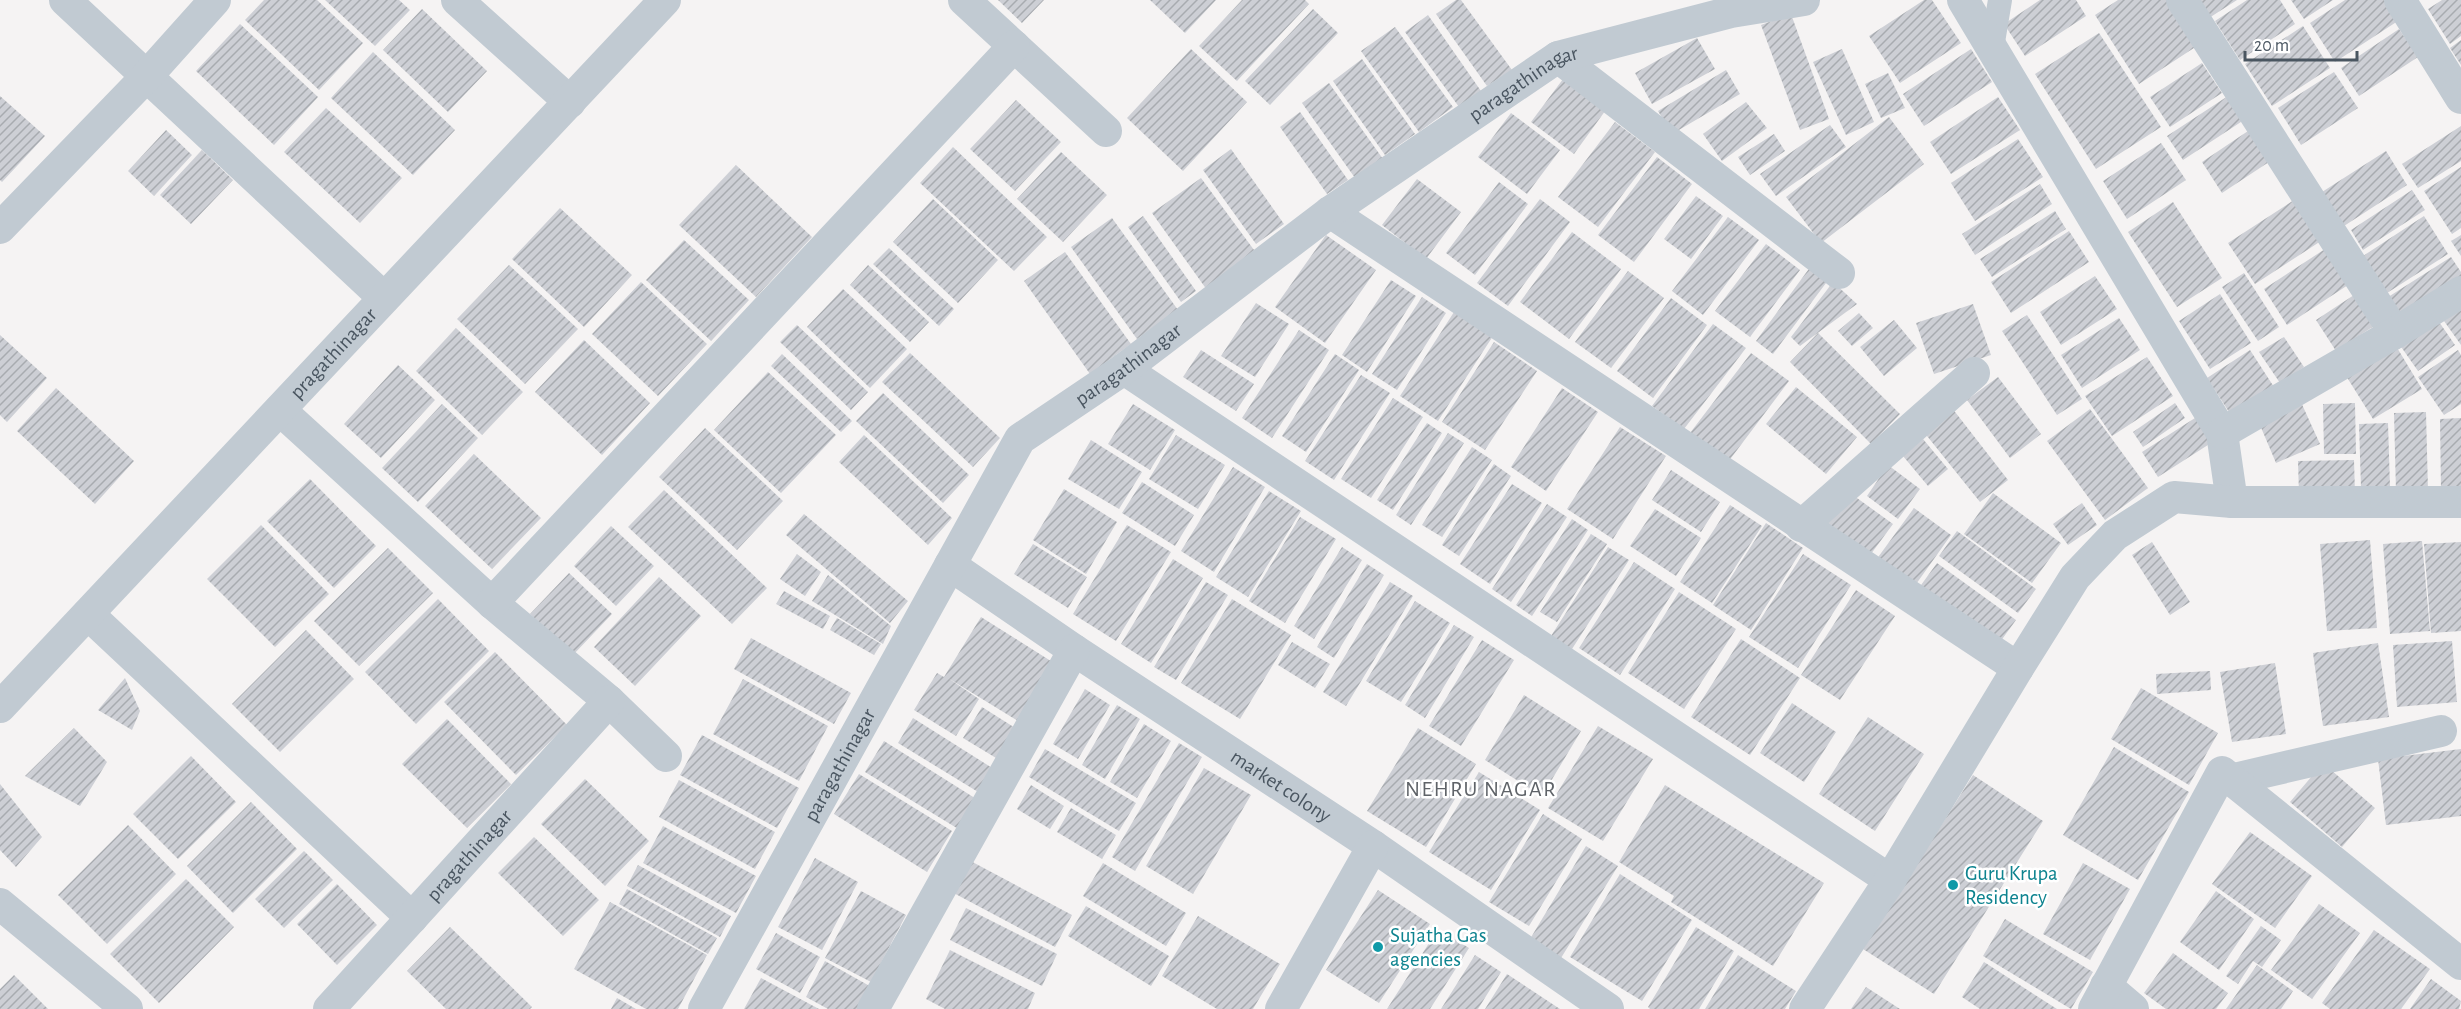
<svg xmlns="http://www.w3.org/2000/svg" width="2461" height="1009" viewBox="0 0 2461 1009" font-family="'Alegreya Sans',sans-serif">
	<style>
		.building { fill: url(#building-hatch) }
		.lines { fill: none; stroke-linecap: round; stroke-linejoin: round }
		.pedestrian { stroke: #c1cad2; stroke-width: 24 }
		.minor { stroke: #c1cad2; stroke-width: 32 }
		.culture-dot { fill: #0f9aa8; stroke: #fff; stroke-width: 2 }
		.labels { text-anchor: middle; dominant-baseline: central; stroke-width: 5; stroke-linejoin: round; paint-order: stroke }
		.street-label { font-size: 21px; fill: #4a5661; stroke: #fff }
		.culture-label { font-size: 21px; fill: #0d838f; stroke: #fff; text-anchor: start }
		.neighbourhood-label { font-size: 22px; letter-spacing: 1.5px; fill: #5f6368; stroke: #fff }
	</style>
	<defs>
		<pattern id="building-hatch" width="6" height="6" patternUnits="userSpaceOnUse" patternTransform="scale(1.5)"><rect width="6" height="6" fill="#cdcfd5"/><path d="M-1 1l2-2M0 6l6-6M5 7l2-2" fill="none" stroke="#a8abb0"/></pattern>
	</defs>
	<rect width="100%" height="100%" fill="#f5f3f3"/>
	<path class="building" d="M264,0H317L363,43L319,90L245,20Z
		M325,0H399L410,10L375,46Z
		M998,0H1044L1022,23Z
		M1150,0H1216L1185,33Z
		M1242,0H1305L1309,4L1237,81L1199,46Z
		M1456,0H1461L1512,70L1487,86L1436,14Z
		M1924,0H1932L1961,43L1900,83L1869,36Z
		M2040,0H2076L2086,16L2025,56L2004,24Z
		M2118,0H2172L2200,44L2139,84L2095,15Z
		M2197,0H2237L2209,18Z
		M2247,0H2280L2295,24L2240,60L2215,21Z
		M2291,0H2333L2304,19Z
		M2345,0H2388L2401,19L2335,62L2310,23Z
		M2442,0H2461V36L2450,44L2428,9Z
		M422,9L487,71L448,112L383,50Z
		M1313,9L1338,33L1270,105L1245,81Z
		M1791,14L1829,119L1800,130L1761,25Z
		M1428,15L1481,91L1459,107L1405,32Z
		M240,24L318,97L274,145L196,71Z
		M2303,26L2330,68L2272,106L2245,64Z
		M1395,27L1453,107L1419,132L1361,51Z
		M2399,29L2418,57L2359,96L2341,68Z
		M2099,33L2161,127L2096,169L2035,74Z
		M1697,38L1715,69L1652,104L1635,73Z
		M2461,40V65L2450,48Z
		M1191,49L1247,102L1183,171L1127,118Z
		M1842,49L1874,122L1846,135L1813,62Z
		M1971,49L1992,82L1924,126L1903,94Z
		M373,52L455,130L413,175L331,98Z
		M1362,59L1415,134L1385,155L1333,81Z
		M2202,63L2222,93L2170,127L2150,97Z
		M1726,70L1740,94L1672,134L1658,111Z
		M2334,72L2358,108L2301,145L2278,108Z
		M1888,73L1905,108L1881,118L1865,84Z
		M1566,75L1608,107L1574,154L1531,122Z
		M1329,83L1383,159L1355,178L1302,103Z
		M0,96L45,136L2,182L0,180Z
		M2228,96L2244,120L2183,160L2167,136Z
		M1998,97L2020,130L1951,174L1930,142Z
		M1016,100L1061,142L1015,191L970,149Z
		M1746,102L1767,128L1722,161L1703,134Z
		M326,108L402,178L360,223L284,152Z
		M1300,112L1348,180L1327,194L1280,127Z
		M1511,113L1560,150L1527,194L1478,157Z
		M1889,117L1924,164L1821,243L1786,197Z
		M1615,122L1655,152L1598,227L1558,197Z
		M1830,125L1846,147L1776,196L1760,174Z
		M2461,126V161L2418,188L2402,164Z
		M2254,127L2275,158L2222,193L2202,162Z
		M166,130L192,155L154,196L128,171Z
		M1774,134L1785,151L1750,175L1738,157Z
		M2018,139L2043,177L1975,221L1951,183Z
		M2161,143L2186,180L2127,219L2103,181Z
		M953,147L1047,237L1014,271L920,183Z
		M1231,149L1284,224L1256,244L1203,170Z
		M202,150L233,180L191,224L160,195Z
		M2386,151L2407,185L2344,226L2322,192Z
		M1061,152L1107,195L1063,242L1017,199Z
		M1657,157L1692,184L1634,262L1598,235Z
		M736,165L812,237L756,297L679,225Z
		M2461,167V228L2452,234L2424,191Z
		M1201,178L1257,254L1207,290L1152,213Z
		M1417,179L1461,212L1426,259L1382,225Z
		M1499,182L1528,204L1475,275L1446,253Z
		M2040,184L2052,204L1975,255L1962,234Z
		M2412,190L2425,210L2363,250L2351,230Z
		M1696,196L1723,216L1691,259L1664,239Z
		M933,199L998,260L958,303L893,242Z
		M1540,199L1570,222L1508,306L1477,283Z
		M2294,200L2321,241L2255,284L2228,243Z
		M2173,202L2222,278L2177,307L2128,232Z
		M560,208L632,275L584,327L512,259Z
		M2055,211L2066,229L1992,277L1980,259Z
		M1143,216L1196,291L1181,302L1128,227Z
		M2424,216L2448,254L2387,293L2363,256Z
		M1728,217L1759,240L1703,315L1672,291Z
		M1112,218L1178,310L1137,339L1071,247Z
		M2069,231L2089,262L2011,313L1991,282Z
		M1572,232L1621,269L1569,339L1520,302Z
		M1326,235L1376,270L1325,343L1275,307Z
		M2461,235V256L2451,241Z
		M684,240L749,300L711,341L646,280Z
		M1766,244L1800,270L1750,337L1715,311Z
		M889,248L954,309L939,326L873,264Z
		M2325,249L2348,285L2287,325L2264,289Z
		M1065,252L1131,344L1090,374L1024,281Z
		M2451,257L2461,272V280L2400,320L2385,299Z
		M509,265L578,329L525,384L457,319Z
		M868,265L929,322L910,342L850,285Z
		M1811,266L1829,279L1773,354L1756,341Z
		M1628,271L1664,298L1611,368L1575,342Z
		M2244,273L2279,327L2258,341L2222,287Z
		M2095,276L2117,309L2061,345L2040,312Z
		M1391,280L1416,296L1367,372L1342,355Z
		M641,282L707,344L658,396L592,334Z
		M1833,282L1857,304L1800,346L1791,337Z
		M843,289L907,349L870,388L807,327Z
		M2220,294L2251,343L2210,369L2179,321Z
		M2354,295L2374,326L2336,351L2316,320Z
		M1422,297L1446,313L1397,390L1372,374Z
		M1671,298L1707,325L1653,398L1617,371Z
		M1256,303L1289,324L1255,377L1221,356Z
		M1973,304L1991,355L1934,374L1916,323Z
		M2461,309V345L2444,321Z
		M1454,312L1493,336L1438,421L1400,396Z
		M1859,313L1873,328L1852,346L1838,331Z
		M2027,315L2082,399L2057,415L2002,331Z
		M2435,316L2455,345L2418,371L2397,341Z
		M2119,318L2140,350L2082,388L2061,355Z
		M1894,320L1917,348L1884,376L1860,347Z
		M1713,324L1746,348L1684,429L1652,406Z
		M797,325L868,392L851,410L780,342Z
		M456,328L523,392L482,435L416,371Z
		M1299,330L1329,350L1272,438L1242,418Z
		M1818,333L1900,414L1871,444L1790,362Z
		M0,335L47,378L7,422L0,415Z
		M2284,337L2304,367L2280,383L2259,352Z
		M584,340L650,403L602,455L535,392Z
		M2393,341L2422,389L2373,419L2343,371Z
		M1494,342L1537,371L1485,450L1442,422Z
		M1201,350L1254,384L1236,411L1183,377Z
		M2250,350L2274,387L2231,415L2207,378Z
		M2458,350L2461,355V404L2444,415L2418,377Z
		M910,353L1000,438L973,467L882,382Z
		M1751,353L1789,381L1728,462L1690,433Z
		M782,354L852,421L841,432L771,366Z
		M1335,354L1359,370L1306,452L1282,436Z
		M2147,357L2173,396L2112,436L2085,396Z
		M398,365L435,400L381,458L344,424Z
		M768,372L836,435L781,493L714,430Z
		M1361,375L1390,393L1334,480L1305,461Z
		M1998,377L2041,434L2010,458L1967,400Z
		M1796,387L1857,437L1826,474L1766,424Z
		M56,388L134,461L95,504L17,431Z
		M1562,388L1598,412L1546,491L1511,467Z
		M883,393L969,475L943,503L856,421Z
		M1393,398L1423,417L1371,498L1341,479Z
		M2300,400L2320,444L2276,463L2257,418Z
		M2175,403L2185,418L2143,447L2133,432Z
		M2355,403L2356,454H2324L2323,404Z
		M442,404L478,438L418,502L382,468Z
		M1133,404L1175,430L1150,470L1108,444Z
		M1952,408L2008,480L1980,502L1923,431Z
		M2090,409L2148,488L2105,520L2047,441Z
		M2426,412L2428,491L2396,492L2394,413Z
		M2195,418L2211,443L2158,477L2142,452Z
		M2461,418V490L2441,491L2440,419Z
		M1427,423L1442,433L1393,510L1377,500Z
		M2388,423L2390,487L2361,488L2359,424Z
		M1620,427L1666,456L1613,539L1567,509Z
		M705,428L783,501L737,550L659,477Z
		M1448,433L1464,443L1411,525L1396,515Z
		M864,435L952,518L928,545L839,462Z
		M1176,435L1225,465L1198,509L1149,479Z
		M1923,439L1948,469L1928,486L1903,456Z
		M1091,440L1142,472L1119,509L1068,479Z
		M1472,447L1492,460L1442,537L1422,525Z
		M474,454L541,518L492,569L425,506Z
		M2354,460L2355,494L2299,495L2298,461Z
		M1494,464L1511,476L1459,556L1442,545Z
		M1888,465L1920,489L1898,519L1867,496Z
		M1233,467L1265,487L1214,572L1181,551Z
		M1671,470L1720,502L1701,532L1652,500Z
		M310,479L376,546L334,588L267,521Z
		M1142,482L1194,515L1175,546L1122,513Z
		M1512,484L1542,503L1490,584L1460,564Z
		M1064,489L1117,522L1086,574L1033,540Z
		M664,490L767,588L732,624L628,527Z
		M1269,491L1301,511L1248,597L1216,577Z
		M1850,493L1893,524L1868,558L1825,527Z
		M1993,493L2061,543L2032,583L1964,534Z
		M2082,503L2097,525L2068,545L2053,524Z
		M1547,504L1567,517L1511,602L1492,589Z
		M1730,505L1762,526L1712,603L1680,582Z
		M1914,508L1951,535L1914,587L1876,560Z
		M1655,509L1701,538L1676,576L1630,546Z
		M804,514L908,601L890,623L786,535Z
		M1300,517L1336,539L1285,623L1249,601Z
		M1572,519L1588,530L1532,616L1516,605Z
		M1766,523L1803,548L1751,630L1713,605Z
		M261,525L329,594L275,647L207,579Z
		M1127,525L1171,552L1116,641L1073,614Z
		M611,526L654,566L616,606L574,566Z
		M1957,531L2036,589L2018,613L1939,556Z
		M1591,534L1607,544L1557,622L1540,612Z
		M2370,540L2377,628L2327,631L2320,544Z
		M2422,541L2430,631L2390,634L2383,544Z
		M2152,542L2190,602L2170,615L2132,555Z
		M2461,542V631L2431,633L2424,544Z
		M1033,544L1087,577L1068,608L1014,574Z
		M1342,547L1362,560L1314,639L1294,626Z
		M1608,547L1629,560L1572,649L1551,636Z
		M388,548L433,593L359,666L314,621Z
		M797,554L821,572L805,596L780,579Z
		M1803,554L1851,585L1798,668L1749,637Z
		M1173,559L1203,578L1151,663L1121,644Z
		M1634,562L1675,589L1620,675L1579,648Z
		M1937,563L2016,620L1995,649L1916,592Z
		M1367,564L1384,575L1334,658L1317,647Z
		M569,573L612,614L573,655L530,614Z
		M828,575L891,626L883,644L812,601Z
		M659,577L701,616L635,686L594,647Z
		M1206,582L1228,595L1176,680L1154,667Z
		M1390,582L1413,596L1346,706L1323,692Z
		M1856,590L1895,616L1840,700L1801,675Z
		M784,591L830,616L823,629L776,604Z
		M1679,592L1736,629L1684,709L1628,673Z
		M438,599L489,651L416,724L365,672Z
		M1232,599L1291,635L1240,719L1181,683Z
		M1415,601L1450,623L1401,702L1366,681Z
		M981,617L1054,663L1018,721L948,678L979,699L956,736L914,710L937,673L944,677Z
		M837,618L881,644L874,655L830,630Z
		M1454,625L1474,637L1425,718L1405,705Z
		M306,630L354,679L280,752L232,704Z
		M751,638L851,693L834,724L734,669Z
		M1741,639L1800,678L1750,755L1691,717Z
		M1482,640L1514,660L1461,746L1429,726Z
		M2452,641L2457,702L2397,707L2393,645Z
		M1292,642L1330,664L1315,688L1278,665Z
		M2378,643L2389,717L2323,726L2313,653Z
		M495,652L567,725L516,775L444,702Z
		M2275,663L2286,734L2232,742L2220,672Z
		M2210,671L2211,690L2157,694L2156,674Z
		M125,678L140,711L132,730L98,710Z
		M743,679L828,726L799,781L713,734Z
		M2141,688L2218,733L2189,785L2111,739Z
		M1085,689L1110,705L1078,759L1053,744Z
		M1524,695L1581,731L1542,796L1485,760Z
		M1792,703L1836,732L1804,782L1760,753Z
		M1117,705L1140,719L1105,779L1082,765Z
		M982,707L1020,731L1001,761L963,738Z
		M1868,717L1924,754L1875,831L1819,794Z
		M913,718L997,771L983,795L898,743Z
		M447,719L511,784L467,828L402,764Z
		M1144,724L1171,741L1137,798L1110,782Z
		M1598,726L1653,759L1603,841L1548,808Z
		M74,728L107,762L80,806L25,776Z
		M1418,728L1476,764L1426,847L1367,811Z
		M702,735L799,788L777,828L680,775Z
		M884,741L978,800L960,830L865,772Z
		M1179,743L1202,757L1135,871L1112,857Z
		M2114,747L2189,792L2138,880L2063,835Z
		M1045,749L1136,803L1119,831L1029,777Z
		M2461,749V816L2386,825L2378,759Z
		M191,756L236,802L178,859L133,814Z
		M2323,763L2375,808L2342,847L2290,802Z
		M1204,768L1251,795L1193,894L1146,866Z
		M1479,772L1540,810L1491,890L1429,852Z
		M859,774L952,831L927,872L834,814Z
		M1973,775L2043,821L1934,994L1863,949Z
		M585,779L649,841L605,886L541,824Z
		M679,780L775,832L755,869L659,817Z
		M0,784L42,837L16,867L0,850Z
		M1031,785L1064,806L1050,829L1017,809Z
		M1665,785L1824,883L1773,966L1671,902L1674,896L1619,862Z
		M251,802L297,849L233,913L187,866Z
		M1071,808L1116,835L1102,859L1057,832Z
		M1543,814L1582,839L1529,926L1489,902Z
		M128,825L176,874L107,944L58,895Z
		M663,826L756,876L736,913L643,863Z
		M2250,832L2312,876L2275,928L2212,884Z
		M534,837L599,900L563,936L498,873Z
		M1586,846L1618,866L1561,958L1530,939Z
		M304,851L333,880L284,928L255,899Z
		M815,858L858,882L822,950L778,927Z
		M965,858L1072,915L1055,947L948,890Z
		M1103,863L1186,913L1166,946L1083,896Z
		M2083,863L2130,889L2090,960L2043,934Z
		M638,865L731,916L720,937L627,886Z
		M1620,874L1692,920L1642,1001L1570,957Z
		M186,879L234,927L159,1003L110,954Z
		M337,884L377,925L337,965L297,924Z
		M627,889L717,938L708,954L619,904Z
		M1378,890L1430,924L1379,1003L1326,970Z
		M861,891L906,915L871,982L825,958Z
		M2216,891L2254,919L2219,970L2180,942Z
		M610,902L707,955L678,1009H646L574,969Z
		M2319,904L2360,933L2312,999L2271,970Z
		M1086,906L1169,956L1151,986L1068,936Z
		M966,908L1057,954L1042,986L950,940Z
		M1198,916L1280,964L1253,1009H1217L1162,976Z
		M2005,919L2093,972L2071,1009L1983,956Z
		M2261,926L2281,940L2262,967L2253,961L2238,984L2226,976Z
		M450,927L532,1007L530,1009H446L407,971Z
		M1696,927L1734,951L1699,1009H1650L1648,1007Z
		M1438,929L1469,948L1430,1009H1387Z
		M2374,930L2430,969L2401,1009H2330L2322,1003Z
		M776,933L820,957L800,993L756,969Z
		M950,950L1035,993L1028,1009H945L926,999Z
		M2173,953L2228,993L2216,1009H2166L2144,993Z
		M1475,955L1501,972L1478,1009H1441Z
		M1738,955L1796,991L1785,1009H1705Z
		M825,961L875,989L864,1009H828L806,997Z
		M1984,962L2057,1009H1980L1962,997Z
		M2257,965L2293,991L2281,1009H2226Z
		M1507,974L1560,1009H1485Z
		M14,975L48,1009H0V989Z
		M761,978L819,1009H744Z
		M2431,979L2461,1001L2459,1009H2410Z
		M1866,987L1900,1009H1851Z
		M617,998L636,1009H611Z"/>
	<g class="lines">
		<path class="pedestrian" d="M1992,48L2000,0"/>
		<g class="minor">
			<path d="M65,0L384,298"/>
			<path d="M457,0L570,102"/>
			<path d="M964,0L1106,131"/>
			<path d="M1963,0L2222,433L2232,502"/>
			<path d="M2182,0L2395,333"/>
			<path d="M2400,0L2461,98"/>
			<path d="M1558,57L1839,273"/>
			<path d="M1330,212L2018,668"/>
			<path d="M0,228L146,77L215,0"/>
			<path d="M1124,369L1890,880"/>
			<path d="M280,410L492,603L609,701L666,756"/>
			<path d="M2222,433L2395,333L2461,292"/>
			<path d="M1801,526L1974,373"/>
			<path id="s1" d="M950,565L1074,650L1373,846L1608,1009"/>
			<path d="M492,603L1014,46"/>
			<path d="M88,614L412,918"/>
			<path id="s2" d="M0,707L665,0"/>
			<path d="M2234,779L2441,731"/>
			<path d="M0,904L127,1009"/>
			<path d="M2106,986L2133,1009"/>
			<path id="s3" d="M329,1009L609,701"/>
			<path id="s4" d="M704,1009L1020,439L1124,369L1330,212L1558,57L1731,12L1804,0"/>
			<path d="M873,1009L1074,650"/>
			<path d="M1281,1009L1373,846"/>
			<path d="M1805,1009L1890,880L2018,668L2075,577L2115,535L2174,497L2232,502H2461"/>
			<path d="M2094,1009L2222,772L2461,964"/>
		</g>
	</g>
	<g class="culture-dot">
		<circle cx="1953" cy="885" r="6"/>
		<circle cx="1378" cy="947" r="6"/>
	</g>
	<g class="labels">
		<g class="street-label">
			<text stroke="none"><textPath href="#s4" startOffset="1269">paragathinagar</textPath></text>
			<text stroke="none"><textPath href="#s2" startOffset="486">pragathinagar</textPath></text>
			<text stroke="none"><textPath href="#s4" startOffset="783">paragathinagar</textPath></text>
			<text stroke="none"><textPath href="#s4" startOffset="279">paragathinagar</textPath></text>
			<text stroke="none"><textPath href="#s1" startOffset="398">market colony</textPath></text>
			<text stroke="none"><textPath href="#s3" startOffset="208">pragathinagar</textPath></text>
		</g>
		<g class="culture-label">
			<text x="1965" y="873">Guru Krupa<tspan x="1965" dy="24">Residency</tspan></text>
			<text x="1390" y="935">Sujatha Gas<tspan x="1390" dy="24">agencies</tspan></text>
		</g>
		<g class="neighbourhood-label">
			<text x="1481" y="789">NEHRU NAGAR</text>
		</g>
	</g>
	<path d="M2245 51v9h112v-9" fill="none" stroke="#4a5661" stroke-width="3"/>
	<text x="2254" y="51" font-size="18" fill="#4a5661" stroke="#ffffff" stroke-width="4.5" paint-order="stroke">20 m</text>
</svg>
